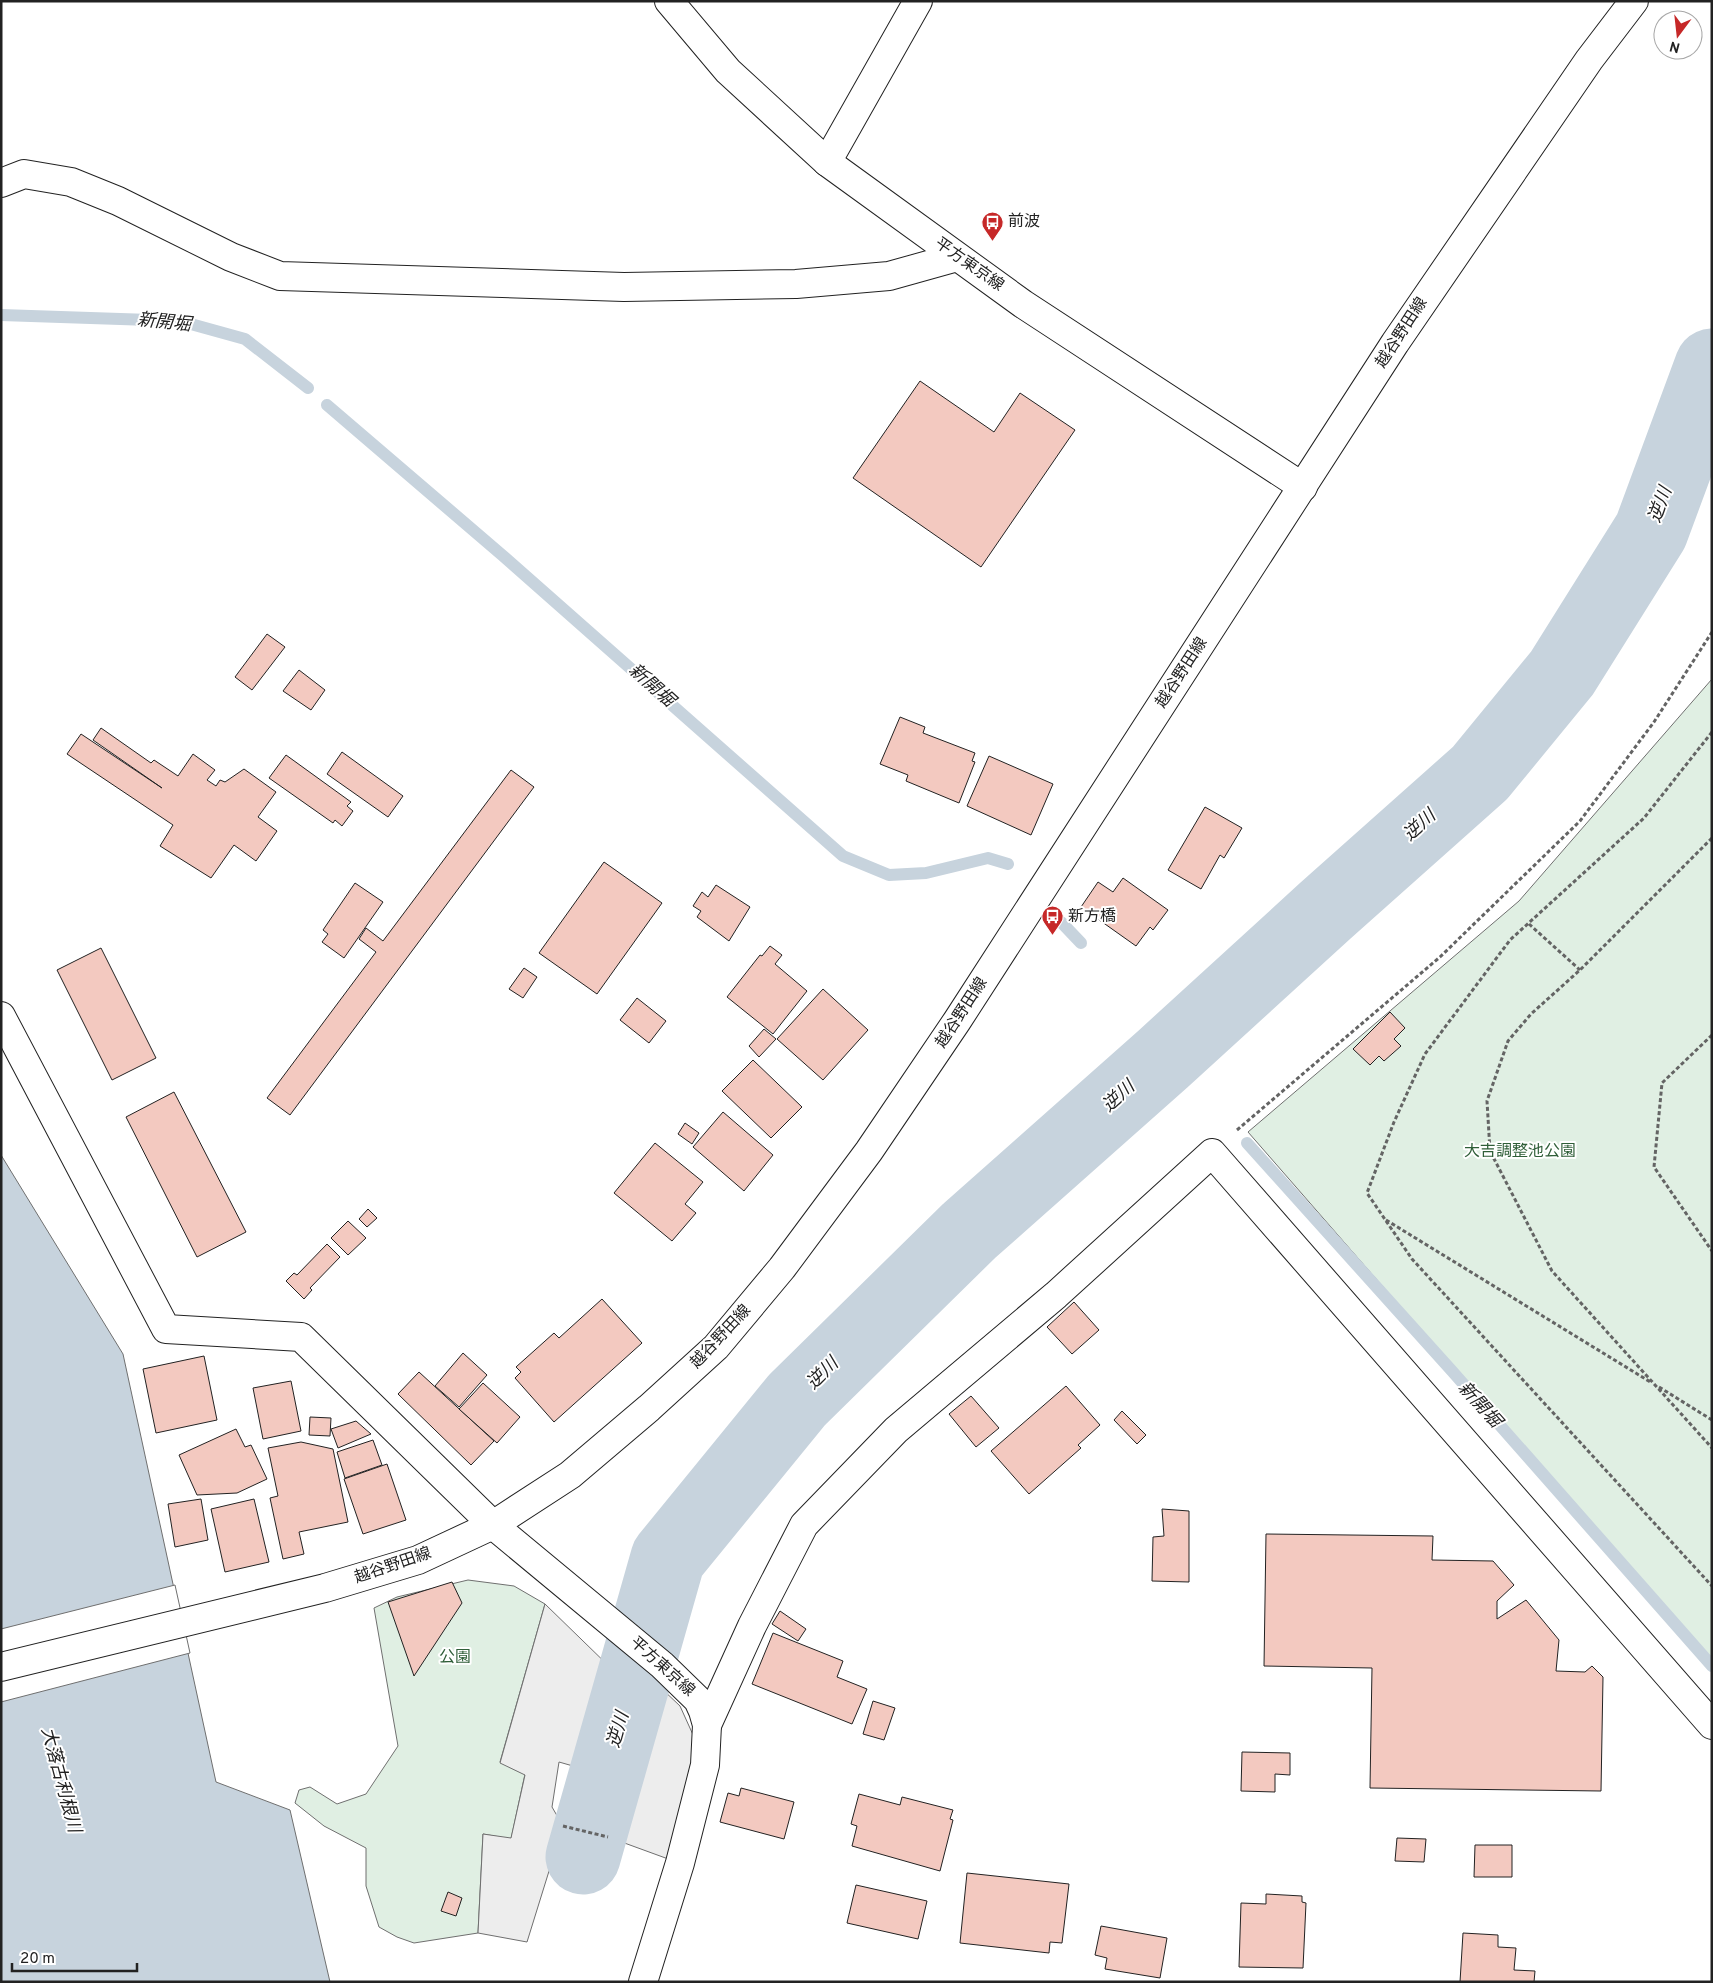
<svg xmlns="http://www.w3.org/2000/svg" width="1713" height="1983" viewBox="0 0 1713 1983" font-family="Overpass,'Noto Sans JP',sans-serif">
	<rect width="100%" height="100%" fill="#fff"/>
	<g fill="#e0efe3" stroke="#6f6f6f">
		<path d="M1712,679v985l-464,-532 271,-231z"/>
		<path d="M468,1580l46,6 31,18 -45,158 25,12 -14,65 -28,-5 -5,99 -64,10 -17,-6 -18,-10 -13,-41v-38l-42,-22 -29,-23 4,-13 11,-3 27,17 29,-10 32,-48 -24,-138 23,-11z"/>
	</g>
	<g fill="#ededed" stroke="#6f6f6f">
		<path d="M545,1604l73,71 -31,95 -28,-8 -7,45 11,19 -36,116 -49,-9 5,-99 28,4 14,-63 -25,-12z"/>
		<path d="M660,1687l20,19 14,31 3,21 -26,102 -63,-23 38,-140z"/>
	</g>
	<path fill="#c7d3dd" stroke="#6f6f6f" d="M1,1155l122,199 93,428 74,28 40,172h-329z"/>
	<path fill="#fff" stroke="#6f6f6f" d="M175,1585l15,68 -189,49v-73z"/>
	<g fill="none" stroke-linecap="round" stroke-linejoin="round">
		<g stroke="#c7d3dd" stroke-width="12">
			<path d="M1,315l179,6 65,18 63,49"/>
			<path d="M327,405l175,150 341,301 46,19 37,-2 62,-15 20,6"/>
			<path d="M1061,922l20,21"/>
			<path d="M1247,1143l205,228 260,295"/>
		</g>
		<path stroke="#c7d3dd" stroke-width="75" d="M583,1857l85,-299 129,-158 172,-169 194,-172 162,-148 155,-138 82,-100 89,-142 61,-165"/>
	</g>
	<g fill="#f3c9c0" stroke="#222">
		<path d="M920,381l74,51 26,-39 55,37 -94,137 -128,-89z"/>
		<path d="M267,634l18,13 -33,43 -17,-13z"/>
		<path d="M299,670l26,20 -14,20 -28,-19z"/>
		<path d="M900,717l25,10 -2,6 52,20 -3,8 3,1 -16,41 -53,-22 2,-6 -28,-11z"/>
		<path d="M101,728l50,35 3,-3 24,16 15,-22 22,16 -8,10 9,6 4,-6 5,2 19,-13 32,23 -18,25 19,14 -21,30 -22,-16 -23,33 -51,-32 13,-21 -106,-71 14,-20 81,54 -69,-48z"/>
		<path d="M342,752l61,44 -15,21 -61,-43z"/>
		<path d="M286,755l65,47 -4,4 6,5 -11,15 -7,-6 -2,3 -64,-45z"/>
		<path d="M989,756l64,28 -22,51 -64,-29z"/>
		<path d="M511,770l23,17 -244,328 -23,-17 109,-146 -17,-13 7,-11 17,13z"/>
		<path d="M1205,807l37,21 -18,30 -4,-3 -19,34 -33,-19z"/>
		<path d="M604,862l58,41 -65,91 -58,-41z"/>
		<path d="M1123,878l45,32 -15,20 -3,-3 -14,19 -55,-39 17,-25 15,10z"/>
		<path d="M355,883l28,19 -39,56 -22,-16 6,-8 -5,-4z"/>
		<path d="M716,885l34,22 -21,34 -32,-24 4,-6 -8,-5 9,-14 6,5z"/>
		<path d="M770,946l12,9 -7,9 32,27 -34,43 -46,-37 33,-42 2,1z"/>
		<path d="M101,948l55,110 -44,22 -55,-110z"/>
		<path d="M524,968l13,9 -14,21 -14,-9z"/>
		<path d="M823,989l45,41 -45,50 -46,-41z"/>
		<path d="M637,998l29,23 -17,22 -29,-23z"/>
		<path d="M1390,1012l15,16 -11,11 7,7 -17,15 -5,-5 -9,9 -17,-16z"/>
		<path d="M764,1029l12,10 -17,18 -10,-11z"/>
		<path d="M753,1060l49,47 -31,31 -49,-47z"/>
		<path d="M174,1092l72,140 -49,25 -71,-140z"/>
		<path d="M723,1112l50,43 -29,36 -51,-44z"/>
		<path d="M685,1123l14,10 -7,11 -14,-10z"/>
		<path d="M655,1143l48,39 -18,22 11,9 -24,28 -58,-48z"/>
		<path d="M368,1209l9,9 -10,9 -8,-8z"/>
		<path d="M348,1221l18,17 -18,17 -17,-17z"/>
		<path d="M327,1244l13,13 -30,31 2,2 -8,9 -18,-18 8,-8 3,2z"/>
		<path d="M602,1299l40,44 -88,79 -39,-44 6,-6 -5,-5 38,-34 5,5z"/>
		<path d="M1074,1302l25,28 -27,24 -25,-27z"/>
		<path d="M463,1353l24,22 -28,32 -24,-21z"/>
		<path d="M204,1356l13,64 -61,13 -13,-64z"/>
		<path d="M419,1372l75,69 -23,24 -73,-71z"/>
		<path d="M291,1381l10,50 -38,8 -10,-51z"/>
		<path d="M483,1383l37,34 -23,26 -38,-34z"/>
		<path d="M1066,1386l34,39 -22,20 3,3 -52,46 -38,-43z"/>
		<path d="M971,1396l28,32 -23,19 -27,-33z"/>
		<path d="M1122,1411l24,24 -9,9 -23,-24z"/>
		<path d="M310,1417l21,1 -1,18 -21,-1z"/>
		<path d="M356,1421l15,13 -33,14 -7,-19z"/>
		<path d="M236,1429l9,18 6,-2 16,34 -30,14 -40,2 -18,-40z"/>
		<path d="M373,1440l9,25 -37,13 -8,-26z"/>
		<path d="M301,1442l32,7 15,73 -49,10 5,22 -21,5 -13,-61 8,-2 -10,-48z"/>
		<path d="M387,1464l19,56 -43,14 -19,-55z"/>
		<path d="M201,1499l7,41 -33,7 -7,-43z"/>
		<path d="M254,1499l15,63 -44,10 -14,-63z"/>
		<path d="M1162,1509l27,2v71l-37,-1 1,-44 11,-1z"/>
		<path d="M1266,1534l167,2 -1,24 61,1 21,24 -17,16v18l29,-19 33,40 -3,31 29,1 7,-6 11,11 -2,114 -231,-3 2,-120 -108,-2z"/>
		<path d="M452,1582l10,21 -48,73 -26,-74z"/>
		<path d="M780,1611l26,18 -8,12 -26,-17z"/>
		<path d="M773,1633l70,28 -6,16 30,12 -15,35 -100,-40z"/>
		<path d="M873,1701l22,7 -11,32 -21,-6z"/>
		<path d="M1242,1752l48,1v22l-15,-1v18l-34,-1z"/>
		<path d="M741,1788l53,14 -10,37 -64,-17 8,-29 11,3z"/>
		<path d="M859,1794l41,11 2,-8 51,13 -3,9 3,1 -13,51 -88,-25 5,-20 -6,-2z"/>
		<path d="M1397,1838l29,1 -2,23 -29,-1z"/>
		<path d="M1475,1845h37v32h-38z"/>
		<path d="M967,1873l102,11 -7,59 -12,-1 -1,11 -89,-10z"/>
		<path d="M856,1885l71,16 -9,38 -71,-16z"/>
		<path d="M448,1892l14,6 -6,18 -15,-5z"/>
		<path d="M1266,1894l36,2v6l4,1 -3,65 -64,-1 2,-64 25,1z"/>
		<path d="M1101,1926l66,12 -7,40 -55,-9 2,-11 -12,-3z"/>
		<path d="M1463,1933l35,2v12l18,1 -2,22 21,1 -1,11h-74z"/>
	</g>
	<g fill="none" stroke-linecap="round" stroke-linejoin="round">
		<defs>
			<g id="street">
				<path d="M827,162l91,-161"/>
				<path d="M1,183l23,-9 47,8 47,19 113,56 49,19 344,11 172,-3 93,-8 68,-19"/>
				<path d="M1,1016l165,313 135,8 192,188"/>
				<path d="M707,1725l45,-99 52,-101 92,-95 160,-135 156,-142 500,572"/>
			</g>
			<g id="secondary">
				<path d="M669,1l59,70 99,91 196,142 280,183"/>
				<path d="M493,1525l169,140 36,35 5,11 4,14 -2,40 -25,98 -37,119"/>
			</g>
			<path id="primary" d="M1,1667l324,-79 93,-28 75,-35 77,-50 79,-67 67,-61 66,-79 87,-117 88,-130 438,-678 194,-283 45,-59"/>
		</defs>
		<use href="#street" stroke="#222" stroke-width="30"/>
		<use href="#secondary" stroke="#222" stroke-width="30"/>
		<use href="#primary" stroke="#222" stroke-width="30"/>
		<g stroke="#646464" stroke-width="3" stroke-dasharray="4 2.5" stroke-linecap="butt">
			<path d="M1712,732l-68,86 -134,122 -85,114 -31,68 -27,71 45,66 300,327"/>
			<path d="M1712,838l-132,132 -49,44 -23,27 -21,60 3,50 62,120 160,177"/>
			<path d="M1529,924l51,46"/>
			<path d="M1712,1035l-50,48 -8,84 58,84"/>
			<path d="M1237,1130l203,-173 140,-136 74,-99 58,-90"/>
			<path d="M1386,1220l266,163"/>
			<path d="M1659,1387l53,33"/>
			<path d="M563,1826l45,11"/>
		</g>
		<use href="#street" stroke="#fff" stroke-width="28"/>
		<use href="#secondary" stroke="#fff" stroke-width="28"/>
		<use href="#primary" stroke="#fff" stroke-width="28"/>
	</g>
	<defs>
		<symbol id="bus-pin" viewBox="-11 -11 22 30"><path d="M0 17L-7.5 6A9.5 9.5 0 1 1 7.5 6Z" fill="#c62828" stroke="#fff"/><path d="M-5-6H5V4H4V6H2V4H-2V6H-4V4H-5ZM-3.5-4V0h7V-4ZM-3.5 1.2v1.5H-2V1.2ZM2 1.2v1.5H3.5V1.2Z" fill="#fff"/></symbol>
	</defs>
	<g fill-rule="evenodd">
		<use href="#bus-pin" x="980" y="210" width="25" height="34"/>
		<use href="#bus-pin" x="1040" y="904" width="25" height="34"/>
	</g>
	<g text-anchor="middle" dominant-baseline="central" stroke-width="4" stroke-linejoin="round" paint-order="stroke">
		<g font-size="16" fill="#222" stroke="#fff" text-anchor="start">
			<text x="1008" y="222">前波</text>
			<text x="1068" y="917">新方橋</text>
		</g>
		<g font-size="16" fill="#222" stroke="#fff">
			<text transform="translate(969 265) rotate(35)">平方東京線</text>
			<text transform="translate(1402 333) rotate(-57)">越谷野田線</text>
			<text transform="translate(1182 673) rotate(-57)">越谷野田線</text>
			<text transform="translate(962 1013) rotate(-57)">越谷野田線</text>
			<text transform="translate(721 1337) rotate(-47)">越谷野田線</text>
			<text transform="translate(393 1566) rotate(-19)">越谷野田線</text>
			<text transform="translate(662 1667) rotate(42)">平方東京線</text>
		</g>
		<g font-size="16" fill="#2f5e38" stroke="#fff">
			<text x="1520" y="1152">大吉調整池公園</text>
			<text x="455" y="1658">公園</text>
		</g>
		<g font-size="18" font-style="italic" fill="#222" stroke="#fff">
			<text transform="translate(164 323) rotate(6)">新開堀</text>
			<text transform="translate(1661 505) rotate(-70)">逆川</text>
			<text transform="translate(651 686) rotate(42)">新開堀</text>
			<text transform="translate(1420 826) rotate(-42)">逆川</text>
			<text transform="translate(1119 1097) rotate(-42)">逆川</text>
			<text transform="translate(823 1374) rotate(-45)">逆川</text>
			<text transform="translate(1479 1405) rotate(48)">新開堀</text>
			<text transform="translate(619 1730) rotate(-74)">逆川</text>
			<text transform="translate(60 1780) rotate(75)">大落古利根川</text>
		</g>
	</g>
	<rect width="1713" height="1983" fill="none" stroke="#222222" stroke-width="5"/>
	<g transform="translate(1678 35) rotate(195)"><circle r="24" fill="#ffffff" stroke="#a7a7a7"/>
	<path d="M0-4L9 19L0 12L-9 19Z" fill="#c62828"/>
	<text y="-8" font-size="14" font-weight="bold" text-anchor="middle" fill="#222222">N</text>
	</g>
	<path d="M12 1963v8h125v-8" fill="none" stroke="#222222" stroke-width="2.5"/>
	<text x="20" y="1963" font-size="15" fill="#222222" stroke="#ffffff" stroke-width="4" paint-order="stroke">20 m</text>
</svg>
